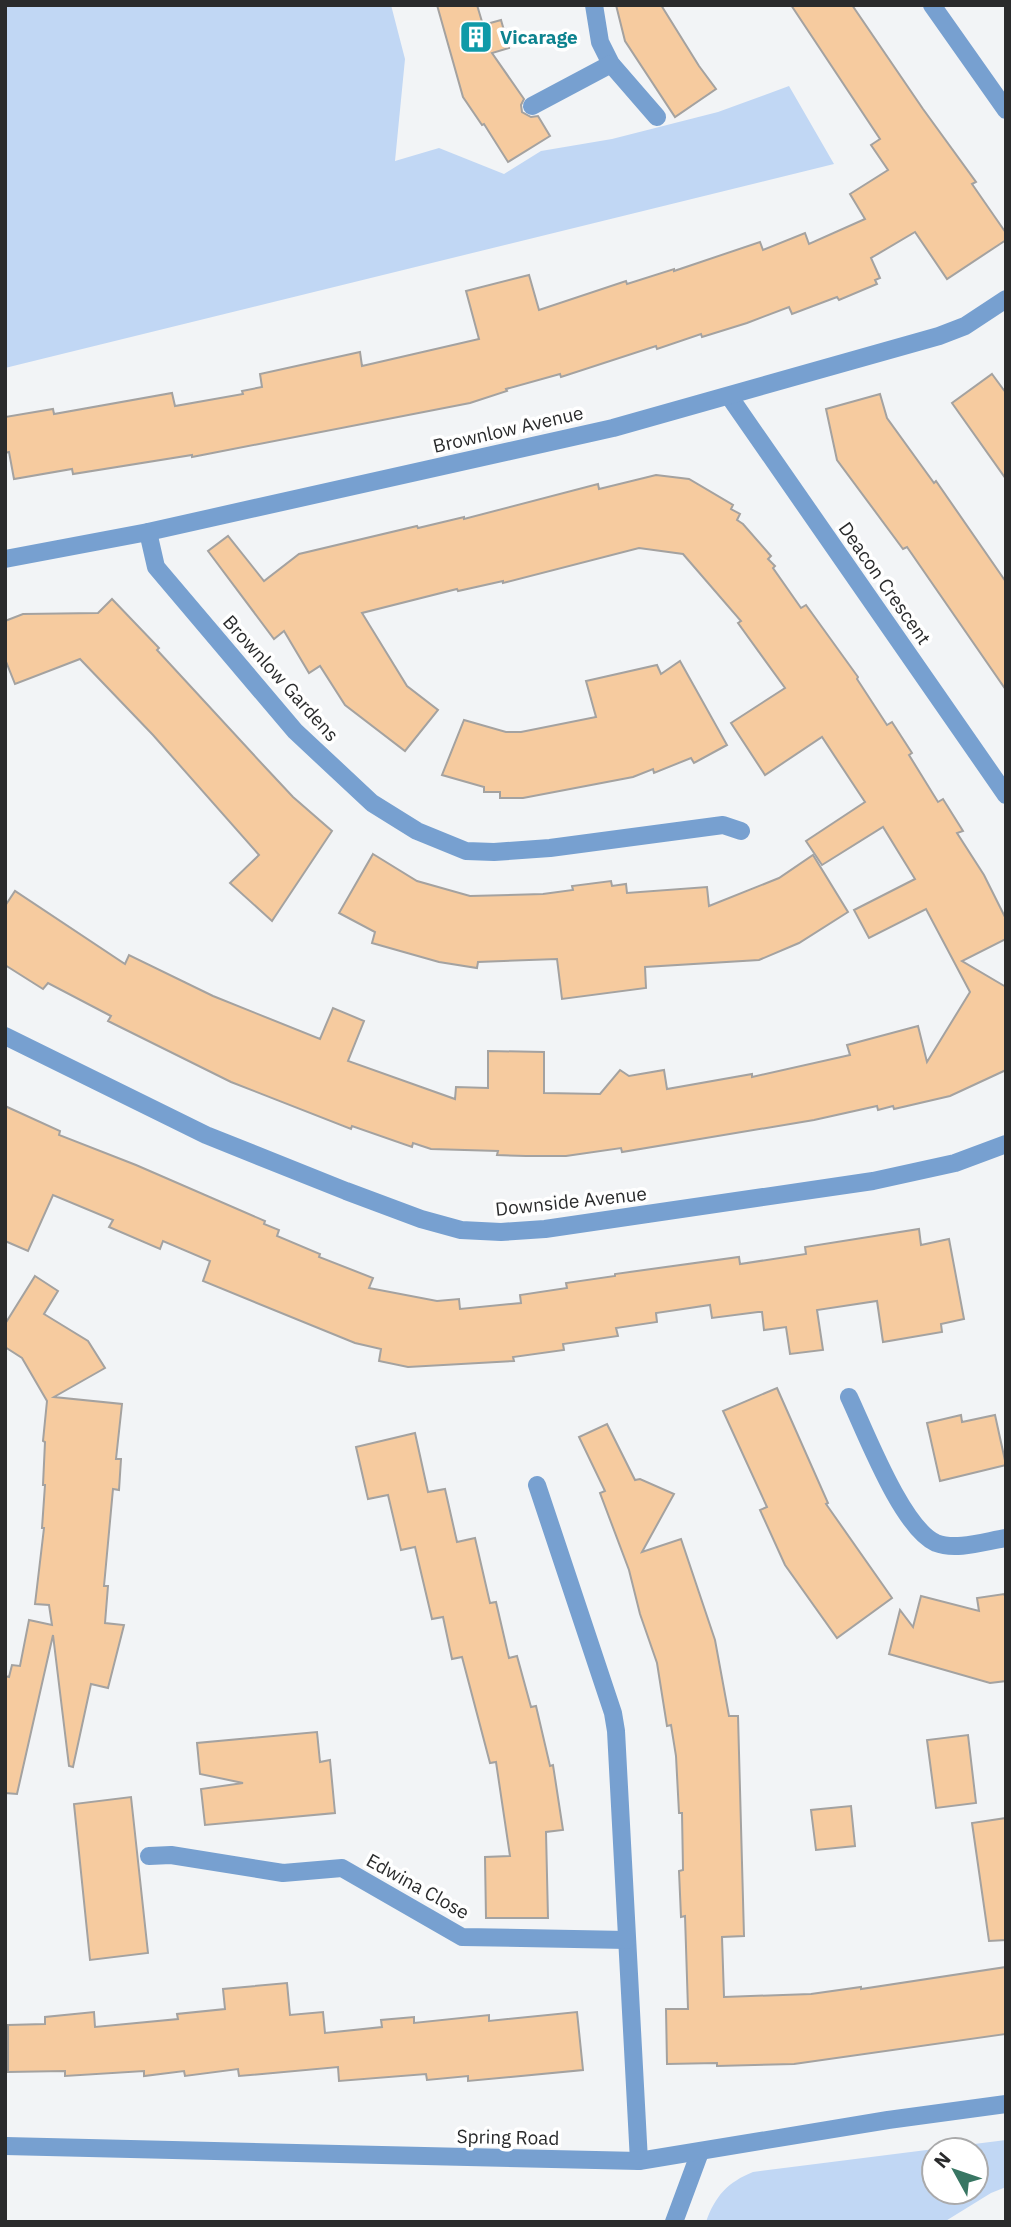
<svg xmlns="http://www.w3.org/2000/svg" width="1011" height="2227" viewBox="0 0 1011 2227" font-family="'IBM Plex Sans',sans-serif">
	<rect width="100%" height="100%" fill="#f2f4f6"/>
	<g fill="#c1d7f4" fill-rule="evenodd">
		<path d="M5,5h386l14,54 -10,102 44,-13 65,26 37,-23 71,-12 106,-27 71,-26 45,78 -829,204z"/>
		<path d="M1006,2140v47l-15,6 -47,29h-238c9,-26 22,-40 47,-50zM934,2150h42v42h-42z"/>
	</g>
	<g fill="#f6cb9f" stroke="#a4a2a0" stroke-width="2">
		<path d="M437,5h40l6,20 18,-5 8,28 -17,5 32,46 -3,6 1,7 9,5 7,-1 12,20 -42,26 -24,-38 -2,1 -19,-28z"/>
		<path d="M616,5h45l38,61 17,23 -41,28 -50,-76z"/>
		<path d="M791,5h61l71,104 53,73 -4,2 34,49v7l-59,39 -32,-47 -44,26 9,20 -5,2 2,4 -38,16 -2,-3 -45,17 -3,-7 -42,16 -45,14 -1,-3 -44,15 -1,-3 -95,31 -1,-3 -54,15 1,2 -37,12 -278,54v-2l-119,19 -1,-5 -58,10 -5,-27 -4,1v-36l48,-8 1,5 118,-21 3,13 68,-12 -1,-3 20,-4 -2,-13 100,-22 2,14 117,-27 -13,-48 63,-16 10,35 87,-29 1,3 47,-15v2l86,-29 3,8 42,-17 4,11 56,-25 -15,-25 38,-24 -17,-25 9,-6z"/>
		<path d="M992,374l14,19v86l-54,-76z"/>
		<path d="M880,394l7,24 47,65 2,-2 70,101v108l-99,-143 -4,2 -66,-89 -11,-51z"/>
		<path d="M656,475l33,4 44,26 -2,4 9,5 -3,6 6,4 28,32 -3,3 7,7 -2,2 28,40 5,-3 52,72 -1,2 30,46 5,-3 20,31 -3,2 29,47 5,-3 20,32 -6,2 27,42 22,44v20l-44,22 44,26v83l-56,26 -56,13 -1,-3 -15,4 -1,-4 -63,14 -192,32 -1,-4 -55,8h-40l-29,-1 1,-4 -67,-2 -18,-6 -1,4 -60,-21 -1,3 -120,-47 -123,-61 3,-5 -63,-33 -5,6 -38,-24v-59l10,-15 110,73 4,-9 84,41 107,43 13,-31 31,13 -16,40 107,38 1,-12 32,1v-37l56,1v41l56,1 20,-24 9,6 35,-6 3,19 85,-15v3l98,-22 -3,-10 71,-19 9,36 43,-70 -44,-83 -57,29 -15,-28 61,-31 -32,-52 -61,38 -16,-24 59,-39 -43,-65 -57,38 -34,-52 54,-35 -47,-65 3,-2 -58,-67 -44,-6 -136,35v-2l-45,10 -1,-2 -95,24 45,73 31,24 -33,41 -60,-46 -25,-39 -11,7 -25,-42 -10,8 -66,-88 20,-15 36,45 35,-27 118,-28 1,2 46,-11v2l134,-35 1,5z"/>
		<path d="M112,599l47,49 -2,2 107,116 29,31 39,34 -60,90 -42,-38 29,-28 -106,-120 -73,-76 -65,25 -10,-25v-38l18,-7 75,-1z"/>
		<path d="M680,661l47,84 -33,18 -3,-5 -37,15 -1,-4 -20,8 -110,21h-23v-6h-16v-5l-42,-12 22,-55 42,12h15l75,-15 -10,-36 71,-16 4,9z"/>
		<path d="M373,854l44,27 53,15 73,-2 30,-4 -1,-4 39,-5 1,5 14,-2 1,9 80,-6 2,19 70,-28 34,-23 35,57 -49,31 -40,17 -114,7 1,21 -84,11 -5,-40 -79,3 -1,6 -38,-6 -67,-19 3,-11 -36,-19z"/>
		<path d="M5,1106l55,25 -1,4 77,30 129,56 -1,3 15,6 -2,6 43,18 -1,3 54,21 -4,10 68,13 22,-2 1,10 61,-6 -1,-8 47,-7 -1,-5 49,-7v-2l124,-17 1,7 66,-10 -1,-7 114,-18 2,16 28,-6 15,80 -23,5 1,8 -59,10 -6,-41 -60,9 6,40 -33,4 -4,-27 -22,3 -2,-18h-4l-46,6 -2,-13 -54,8 1,9 -41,6 2,8 -55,8 1,6 -51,7 1,4 -106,6 -29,-6 2,-12 -26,-6 -152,-62 7,-20 -47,-20 -3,8 -51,-22 4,-7 -60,-25 -25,56 -23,-10z"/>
		<path d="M35,1276l23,15 -14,23 44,27 17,27 -51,29 68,7 -6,55h5l-2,31 -6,-1 -9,97h4l-3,37 19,2 -16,63 -17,-4 -18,83 -4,-1 -16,-131 -36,159 -12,-1v-117l4,1 3,-12 8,1 9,-46 23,5 -3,-20 -14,-1 9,-76h-2l3,-43h-2l2,-43 -2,-1 4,-40 -25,-43 -17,-11v-23z"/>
		<path d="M777,1388l51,115 -2,1 66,94 -55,40 -52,-73 -25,-55 7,-3 -44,-96z"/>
		<path d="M961,1415l1,7 33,-7 11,50 -66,16 -13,-58z"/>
		<path d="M607,1424l28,56 5,-1 34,15 -32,58 39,-13 34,101 14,76h9l6,220 -22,1 2,60 87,-3 50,-7v2l145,-22v67l-212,30 -77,2v-3l-50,1 -1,-55h22l-3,-93 -4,1 -2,-46 4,-1 -1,-57h-3l-3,-57 -5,-31 -4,1 -10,-63 -17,-49 -11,-44 -29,-77 5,-2 -26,-54z"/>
		<path d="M415,1433l13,59 17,-3 12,53 18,-4 15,65 6,-1 13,56 8,-2 14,51 5,-1 14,60 3,-1 10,65 -17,2 2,86h-62l-1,-61 25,-1 -14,-94 -6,1 -28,-106 -10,2 -9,-42 -11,2 -17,-72 -14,3 -13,-55 -20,4 -12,-52z"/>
		<path d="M1004,1594l2,4v83l-16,2 -101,-29 11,-44 13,17 8,-31 58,15 -2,-13z"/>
		<path d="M317,1732l3,30 10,-2 5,53 -130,12 -4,-36 42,-6 -43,-9 -3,-31z"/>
		<path d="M968,1735l8,68 -40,5 -9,-68z"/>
		<path d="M131,1797l17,156 -58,7 -16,-156z"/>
		<path d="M851,1806l4,40 -39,4 -5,-40z"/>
		<path d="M1006,1818v122l-17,1 -17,-118z"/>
		<path d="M287,1983l3,32 33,-3 2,21 57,-6 -1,-7 33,-3v6l75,-8v6l88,-9 6,58 -115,11v-5l-41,4 -1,-6 -87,7 -1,-14 -99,9 -1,-7 -53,7 -1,-5 -40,5v-5l-79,5v-5l-57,1v-47l37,-1v-7l49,-5 1,15 83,-8 -1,-5 48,-5 -2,-20z"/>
	</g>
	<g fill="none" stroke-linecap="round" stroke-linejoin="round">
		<g stroke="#77a0d0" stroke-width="18">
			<path d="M594,5l6,37 11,22 46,53"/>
			<path d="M932,5l74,105"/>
			<path d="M532,106l79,-42"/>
			<path d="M729,396l277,399"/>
			<path d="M148,532l8,35 139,164 77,72 45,28 49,20 28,1 56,-4 173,-23 18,6"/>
			<path d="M5,559l143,-27 465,-104 326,-92 26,-10 41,-27"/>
			<path d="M5,1036l201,99 140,56 75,28 40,11 40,2 44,-3 328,-48 82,-18 51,-19"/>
			<path d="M849,1397c17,36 53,131 87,146 20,8 50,-2 70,-5"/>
			<path d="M537,1485l76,228 3,18 23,430"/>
			<path d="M149,1856l22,-1 112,18 59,-5 120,69 165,3"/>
			<path d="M674,2222l26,-70"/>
		</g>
		<path stroke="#77a0d0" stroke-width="18" d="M5,2146l634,15 249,-41 118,-16"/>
	</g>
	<defs>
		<symbol id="building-square" viewBox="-11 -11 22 22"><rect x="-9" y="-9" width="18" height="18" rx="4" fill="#0f9aa8" stroke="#fff"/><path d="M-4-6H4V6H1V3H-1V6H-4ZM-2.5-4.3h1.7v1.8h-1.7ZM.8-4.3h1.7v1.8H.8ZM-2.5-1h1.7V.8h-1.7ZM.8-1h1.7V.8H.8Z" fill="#fff"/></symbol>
	</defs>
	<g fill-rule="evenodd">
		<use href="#building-square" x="457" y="18" width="38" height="38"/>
	</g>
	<g text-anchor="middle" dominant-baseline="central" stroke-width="7" stroke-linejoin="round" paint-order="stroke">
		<g font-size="19" font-weight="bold" fill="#0d838f" stroke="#fff" text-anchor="start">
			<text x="500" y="37">Vicarage</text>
		</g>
		<g font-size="19" fill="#2a2b2c" stroke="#fff">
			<text transform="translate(508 429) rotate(-13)">Brownlow Avenue</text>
			<text transform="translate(885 583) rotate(55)">Deacon Crescent</text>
			<text transform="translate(281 678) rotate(48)">Brownlow Gardens</text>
			<text transform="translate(571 1201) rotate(-6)">Downside Avenue</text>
			<text transform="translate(418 1886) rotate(29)">Edwina Close</text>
			<text transform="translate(508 2137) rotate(1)">Spring Road</text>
		</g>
	</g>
	<rect width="1011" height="2227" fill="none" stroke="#2a2b2c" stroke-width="14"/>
	<g transform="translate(955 2171) rotate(310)"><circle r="33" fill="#ffffff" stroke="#aaaaab" stroke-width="2"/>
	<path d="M0-5L12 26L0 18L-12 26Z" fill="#387663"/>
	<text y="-10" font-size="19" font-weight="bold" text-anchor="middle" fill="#2a2b2c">N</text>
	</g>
</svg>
